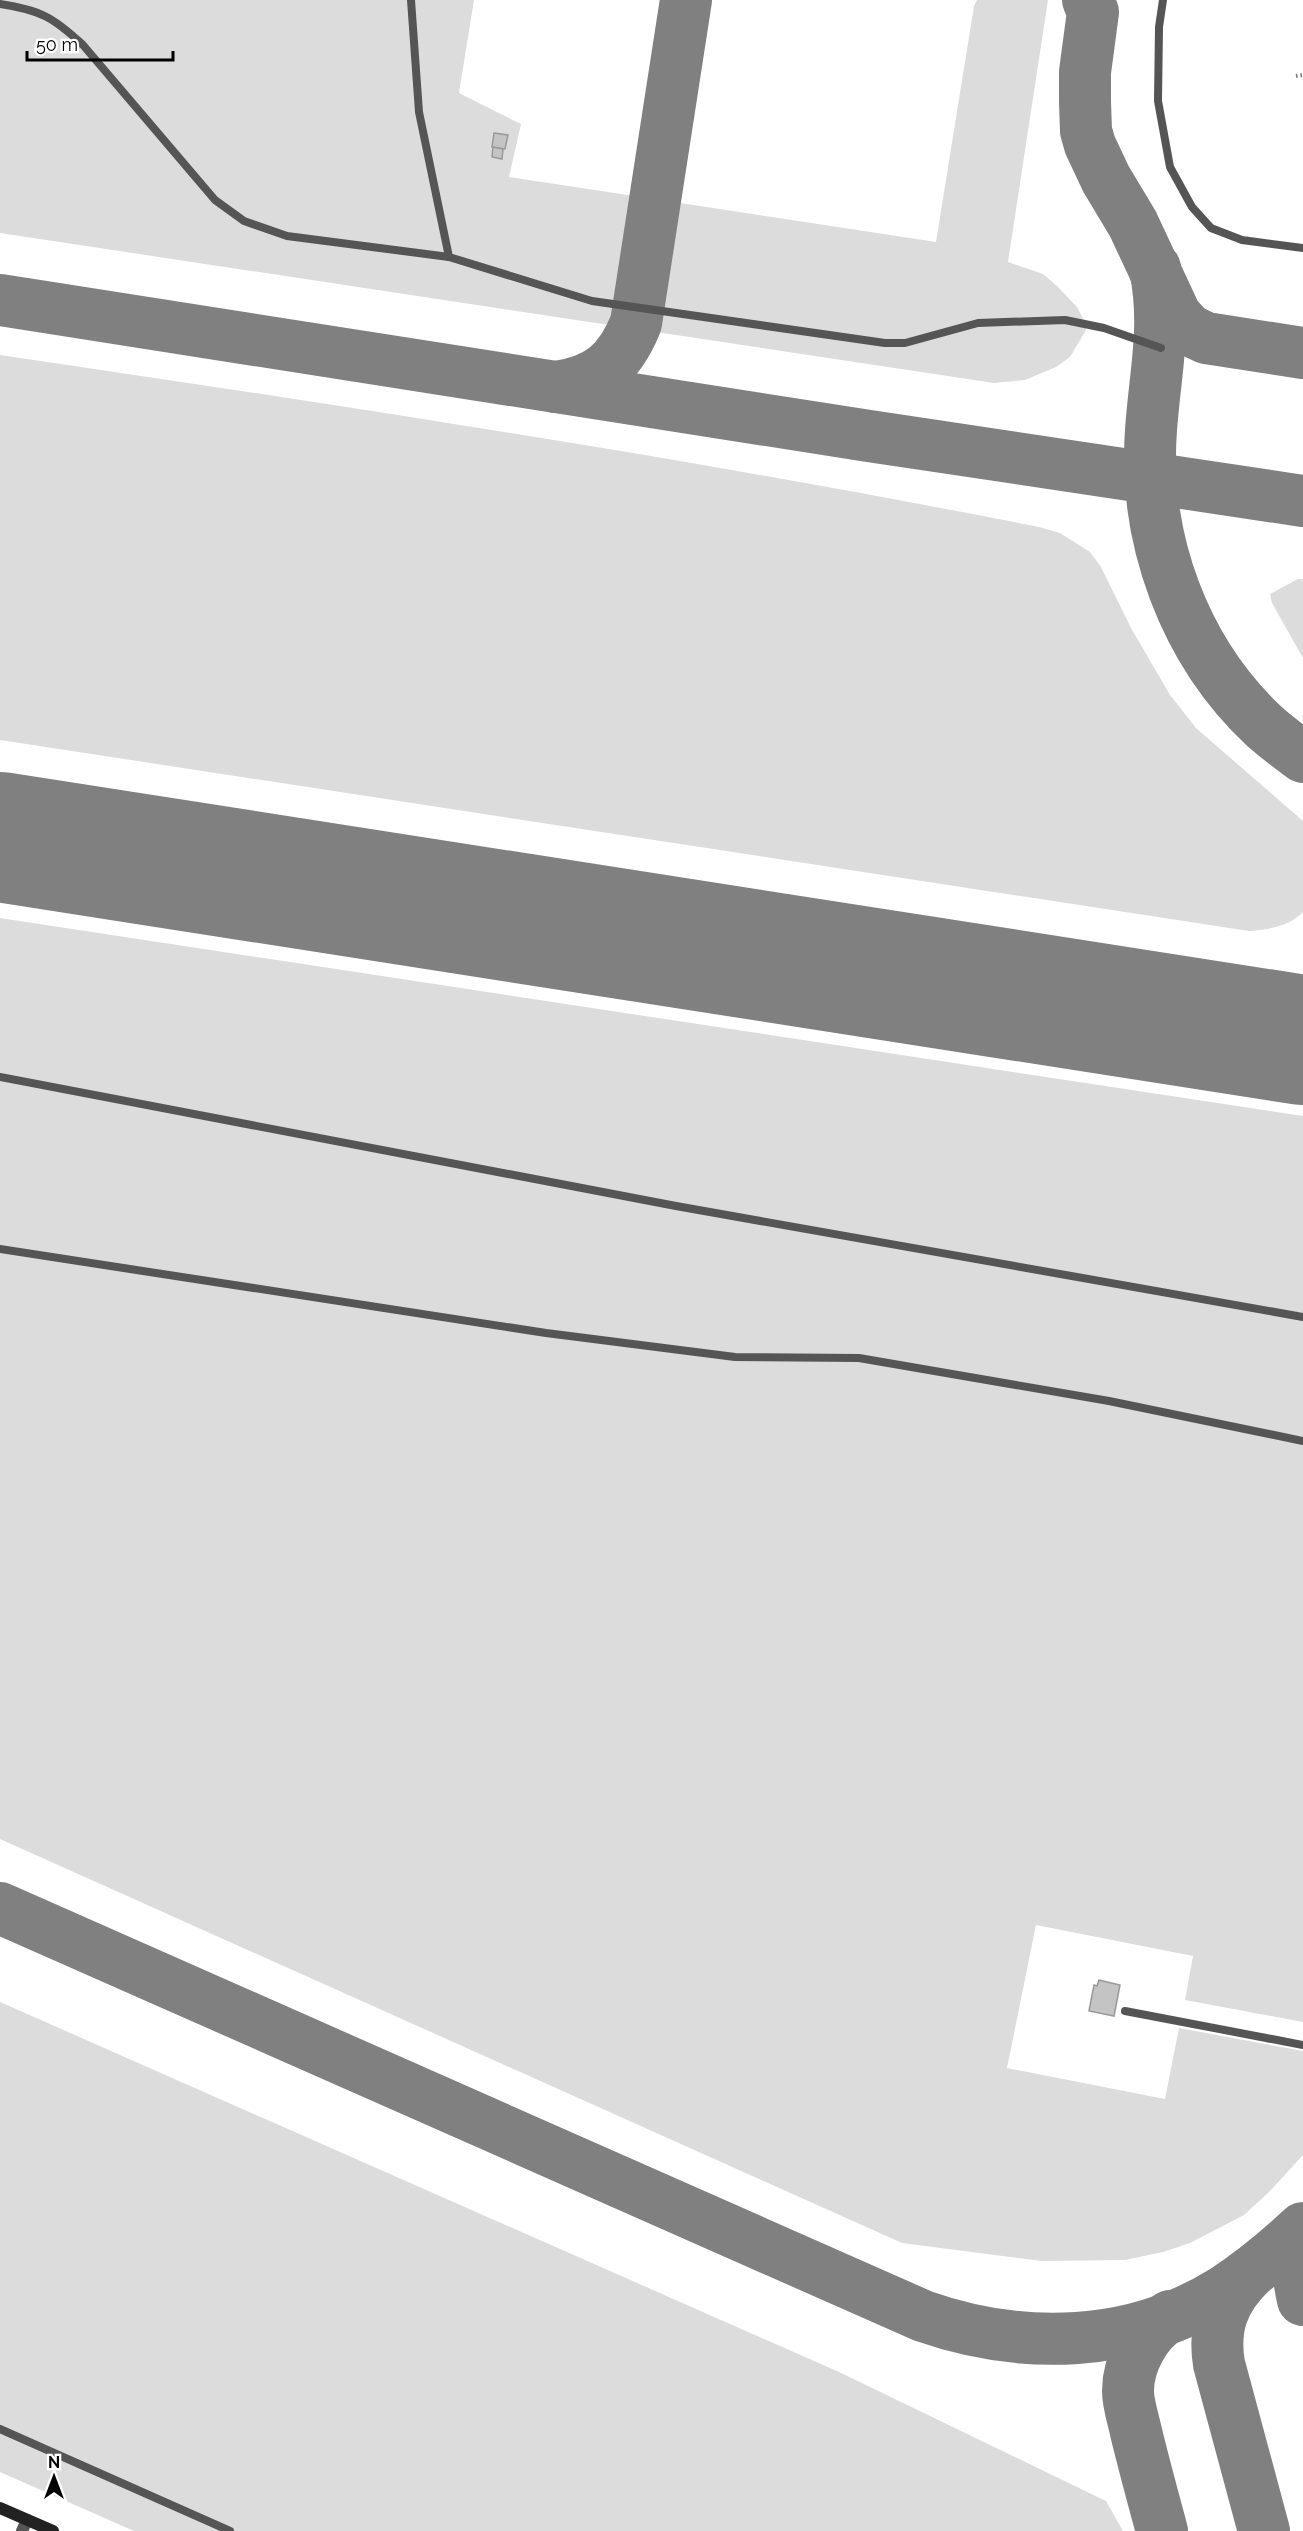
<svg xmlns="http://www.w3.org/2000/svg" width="1303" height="2531" viewBox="0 0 1303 2531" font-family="Raleway,sans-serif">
	<rect width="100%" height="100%" fill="#fff"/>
	<g fill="#dcdcdc">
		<path d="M0,0h474l-15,93 62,31 -12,53 427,65 38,-236 3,-6h71l-40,262 35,12 14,12 20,21 8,16 1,7 -16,27 -14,10 -31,13 -31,3 -994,-150z"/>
		<path d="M0,355c347,51 695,104 1039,172l21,6 30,19 11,15 30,61 39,67 26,33 107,93v91c-13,14 -36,18 -54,19l-1249,-191z"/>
		<path d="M1298,579h5v79l-31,-55 -2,-9z"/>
		<path d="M0,918l1303,198v906l-118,-22 8,-44 -157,-31 -29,143 158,31 14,-71 124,23v104l-34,37 -25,23 -54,28 -27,9 -38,8 -83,1 -140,-18 -902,-404z"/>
		<path d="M0,2002l839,370 267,129 17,30h-989l-134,-59z"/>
	</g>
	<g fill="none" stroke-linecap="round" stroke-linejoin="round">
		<g stroke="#808080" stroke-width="52">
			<path d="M1088,0l5,12 -8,60v30l1,29 4,14 16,34 27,45 43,92 13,14 17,8 97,15"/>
			<path d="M1155,268c12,59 0,104 -4,162 -8,109 33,221 113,296 12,11 26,21 39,31"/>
			<path d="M0,300l869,136 434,65"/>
			<path d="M556,387c43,-6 64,-24 80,-64l50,-323"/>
			<path d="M1092,1007l113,7 98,2"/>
			<path d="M0,1908l923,408c100,35 210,32 301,-25 29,-19 54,-40 79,-63"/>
			<path d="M1303,2237c-7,22 -5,41 0,63"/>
			<path d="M1250,2273c-27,26 -37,54 -31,91l45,167"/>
			<path d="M1162,2531c-9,-33 -18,-66 -26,-99 -3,-14 -8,-28 -8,-41 0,-28 17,-60 42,-75"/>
		</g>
		<path stroke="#808080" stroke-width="130" d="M0,837l1303,203"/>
	</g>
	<g fill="#c4c4c4" stroke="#999" stroke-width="1.5">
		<path d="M494,133l14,2 -3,14 -13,-2z"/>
		<path d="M493,147l10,2 -1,10 -10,-2z"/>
		<path d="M1099,1980l21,5 -6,31 -25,-5 5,-26 3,1z"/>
	</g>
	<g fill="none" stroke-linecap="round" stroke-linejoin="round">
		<path stroke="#777" stroke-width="4" stroke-dasharray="1.5 3" stroke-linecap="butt" d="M1296,76l7,-1"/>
		<g stroke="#555" stroke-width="8">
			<path d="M411,0l8,112 30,145"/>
			<path d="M1163,0l-4,27 -1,74 12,66 22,40 19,21 31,12 61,8"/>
			<path d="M0,4c40,6 53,13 83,41l132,155 29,21 43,15 162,21 143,44 293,42h20l73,-20 87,-3 39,8 57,20"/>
			<path d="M0,1077l676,129 627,111"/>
			<path d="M0,1249l546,84 189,24 124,1 250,43 194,40"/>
			<path d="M1125,2011l178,34"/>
			<path d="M0,2429l230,102"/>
		</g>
		<path stroke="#555" stroke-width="12" d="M22,2531l5,-11"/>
		<path stroke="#222" stroke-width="12" d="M0,2508l53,23"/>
	</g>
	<g transform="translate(54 2477)" stroke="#ffffff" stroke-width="4.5" paint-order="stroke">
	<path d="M0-4.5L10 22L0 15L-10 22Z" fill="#000000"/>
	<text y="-9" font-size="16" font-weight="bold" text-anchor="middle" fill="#000000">N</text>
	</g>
	<path d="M27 51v9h146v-9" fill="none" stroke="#000000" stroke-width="3"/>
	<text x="36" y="51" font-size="18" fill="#000000" stroke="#ffffff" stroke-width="4.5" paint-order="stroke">50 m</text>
</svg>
